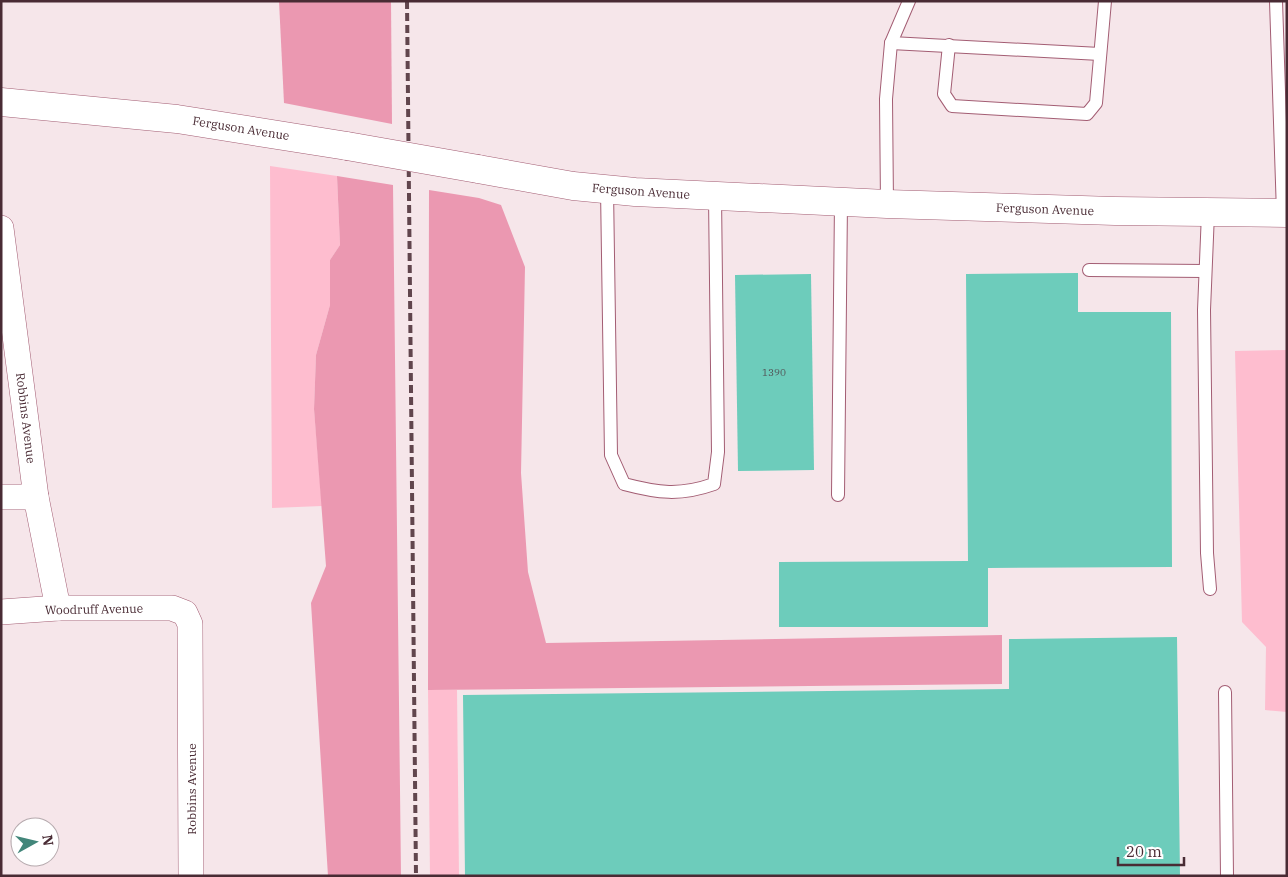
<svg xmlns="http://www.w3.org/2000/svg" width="1288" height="877" viewBox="0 0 1288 877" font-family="'IBM Plex Serif',serif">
	<rect width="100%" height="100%" fill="#f6e6ea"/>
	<g fill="#febdcf">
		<path d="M270,166l67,10 3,69 -10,15v45l-14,50 -2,54 8,97 -50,2z"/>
		<path d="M1287,350v362l-22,-2 1,-63 -24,-25 -7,-271z"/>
		<path d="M428,690h29l2,186h-29z"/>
	</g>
	<g fill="#eb98b1">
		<path d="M279,1h112l1,123 -108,-21z"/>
		<path d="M337,176l56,9 8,691h-73l-17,-273 15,-37 -12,-157 2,-54 14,-50v-45l10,-15z"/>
		<path d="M429,190l50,8 22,7 24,62 -4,206 7,99 18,71 456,-8v49l-574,6z"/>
	</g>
	<g fill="#6dccbb">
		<path d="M1078,273v39h93l1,255 -184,1v59h-209v-65l189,-1 -2,-287z"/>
		<path d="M811,274l3,196 -76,1 -3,-196z"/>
		<path d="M1177,637l3,239h-715l-2,-181 546,-6v-50z"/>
	</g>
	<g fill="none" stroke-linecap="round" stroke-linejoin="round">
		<defs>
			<g id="service">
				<path d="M1276,1l7,212"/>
				<path d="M891,43l209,11"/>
				<path d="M949,45l-5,49 8,12 135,8 9,-11 9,-102"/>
				<path d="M607,189l4,266 13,29c34,9 56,12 90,0l4,-32 -3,-256"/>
				<path d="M887,204l-1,-105 5,-56 18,-42"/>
				<path d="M1208,213l-4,97 3,243 3,36"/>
				<path d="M1089,270l116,1"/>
				<path d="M838,495l3,-293"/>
				<path d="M1225,692l2,184"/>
			</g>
			<g id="minor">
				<path d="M1,228l35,269 22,111"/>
				<path d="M1,497h35"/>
				<path d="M1,612l57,-4h114l13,5 5,11 1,252"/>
			</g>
			<g id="tertiary">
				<path d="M1,102l176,17 170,27"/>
				<path d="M478,169l95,17 62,6 252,12 228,7 172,2"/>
			</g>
		</defs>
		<use href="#service" stroke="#a35d73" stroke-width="14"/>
		<use href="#minor" stroke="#a35d73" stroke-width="26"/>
		<use href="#tertiary" stroke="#a35d73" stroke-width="29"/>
		<use href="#service" stroke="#fff" stroke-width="12"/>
		<use href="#minor" stroke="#fff" stroke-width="25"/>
		<use href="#tertiary" stroke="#fff" stroke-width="28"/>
		<path stroke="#61454d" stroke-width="4" stroke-dasharray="8 4" stroke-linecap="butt" d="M407,1l9,875"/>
		<defs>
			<path id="tertiary-bridge" d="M347,146l131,23"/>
		</defs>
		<use href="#tertiary-bridge" stroke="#a35d73" stroke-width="29" stroke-linecap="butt"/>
		<use href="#tertiary-bridge" stroke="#fff" stroke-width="28"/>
	</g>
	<g text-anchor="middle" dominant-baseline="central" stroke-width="4.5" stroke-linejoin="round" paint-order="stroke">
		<g font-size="10" fill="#525356">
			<text x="774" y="372">1390</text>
		</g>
		<g font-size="12" fill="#492b34" stroke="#fff">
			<text transform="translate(241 128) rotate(9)">Ferguson Avenue</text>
			<text transform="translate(641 191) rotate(4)">Ferguson Avenue</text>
			<text transform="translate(1045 209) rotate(2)">Ferguson Avenue</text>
			<text transform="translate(26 418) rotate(83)">Robbins Avenue</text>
			<text transform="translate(94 609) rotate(-1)">Woodruff Avenue</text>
			<text transform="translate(191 789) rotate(-90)">Robbins Avenue</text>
		</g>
	</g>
	<rect width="1288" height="877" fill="none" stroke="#492b34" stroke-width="5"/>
	<g transform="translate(35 842) rotate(82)"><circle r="24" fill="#ffffff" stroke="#b6aaae"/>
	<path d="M0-4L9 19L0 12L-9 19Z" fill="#42867a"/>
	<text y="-8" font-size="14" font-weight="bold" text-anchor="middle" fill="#492b34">N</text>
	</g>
	<path d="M1118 857v8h66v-8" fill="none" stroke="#492b34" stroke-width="2.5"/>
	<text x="1126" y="857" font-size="15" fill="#492b34" stroke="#ffffff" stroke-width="4" paint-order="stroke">20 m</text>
</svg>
